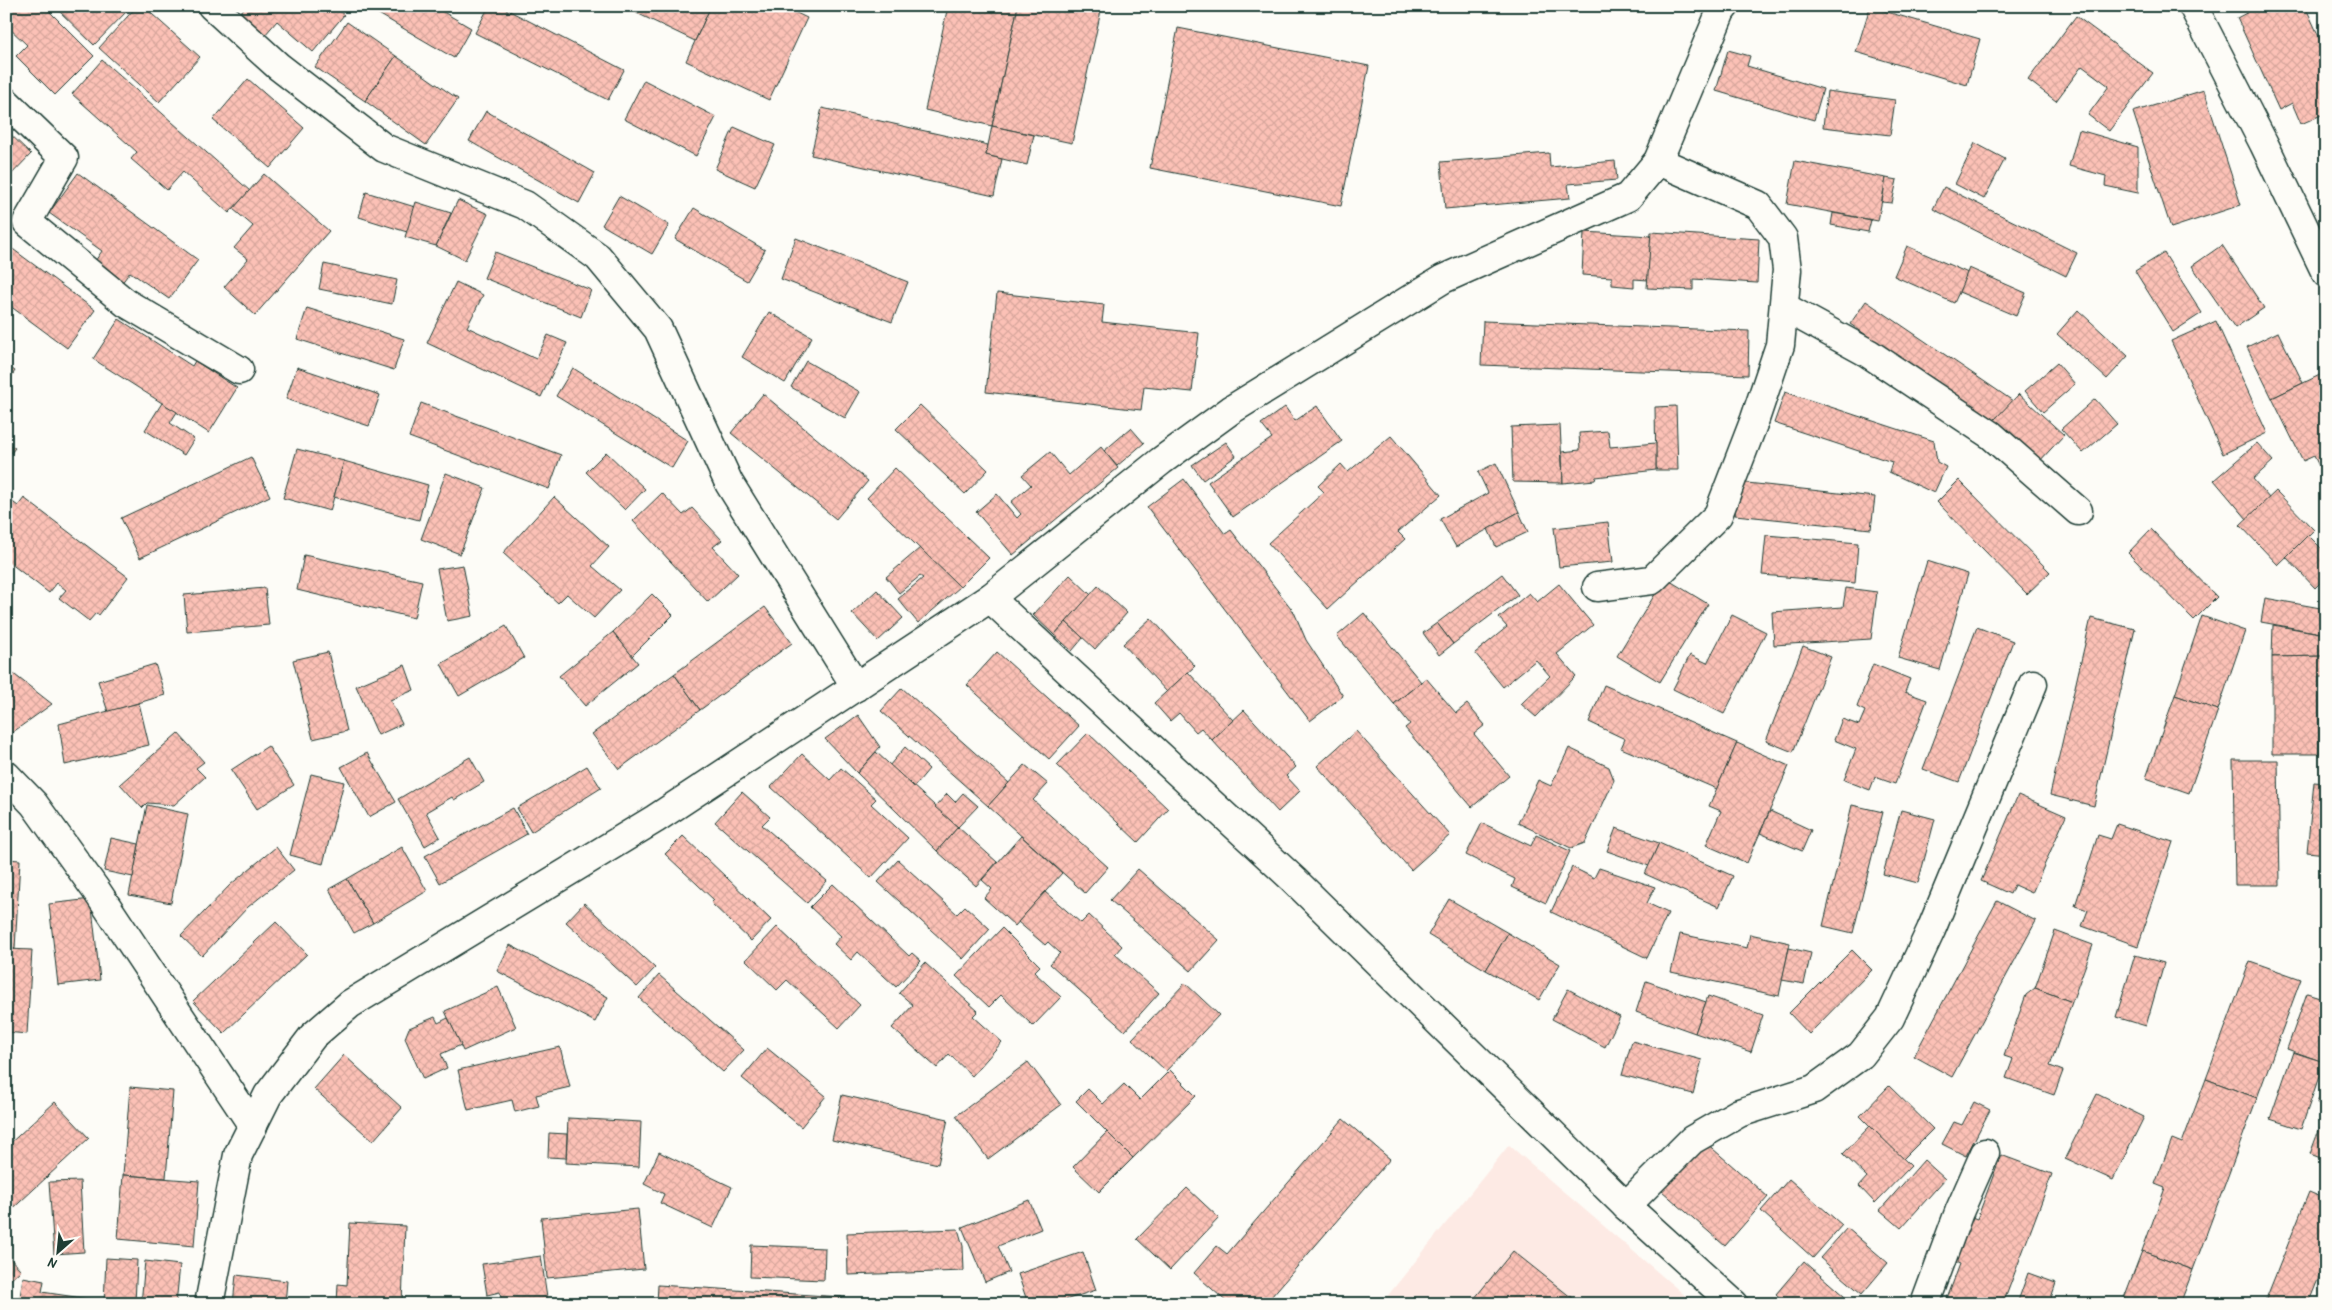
<svg xmlns="http://www.w3.org/2000/svg" width="2332" height="1310" viewBox="0 0 2332 1310" font-family="'Patrick Hand',sans-serif">
	<defs>
		<pattern id="building-cross-hatch" width="8" height="8" patternUnits="userSpaceOnUse" patternTransform="scale(1.25)"><rect width="8" height="8" fill="#fcc1b6"/><path d="M0 0l8 8M0 8l8-8" fill="none" stroke="#d8a79d"/></pattern>
	</defs>
	<rect width="100%" height="100%" fill="#fdfcf7"/>
	<filter id="ink" filterUnits="userSpaceOnUse"><feTurbulence type="fractalNoise" baseFrequency=".02" numOctaves="2"/><feDisplacementMap in="SourceGraphic" scale="10" xChannelSelector="R" yChannelSelector="G"/><feConvolveMatrix kernelMatrix="1 2 1 2 8 2 1 2 1" color-interpolation-filters="sRGB"/></filter>
	<g filter="url(#ink)">
		<path fill="#fdeae4" d="M1509,1145l186,159h-314z"/>
		<g fill="url(#building-cross-hatch)" stroke="#1f3d34">
			<path d="M6,6h38l50,50 -39,39 -39,-39 11,-11 -21,-20z"/>
			<path d="M54,6h68l5,5 -33,34z"/>
			<path d="M137,6h6l57,51 -41,45 -60,-54z"/>
			<path d="M246,6h87l11,9 -31,37 -36,-31 -12,14 -25,-22z"/>
			<path d="M365,6h68l38,22 -17,30z"/>
			<path d="M489,6h11l124,64 -16,30 -133,-67z"/>
			<path d="M622,6h89l-16,35z"/>
			<path d="M711,6h71l25,12 -38,82 -83,-39z"/>
			<path d="M948,6h70l-26,120 -67,-16z"/>
			<path d="M1018,6h84l-30,137 -80,-17z"/>
			<path d="M2248,6h57l21,46v61l-25,11 -9,-21 -13,7 -42,-92 13,-7z"/>
			<path d="M1870,7l110,32 -13,46 -111,-33z"/>
			<path d="M2076,16l77,57 -44,58 -21,-16 21,-29 -27,-20 -26,35 -28,-21z"/>
			<path d="M347,22l49,34 -31,45 -50,-34z"/>
			<path d="M1178,28l191,38 -28,140 -191,-38z"/>
			<path d="M1728,50l22,6 -3,10 76,23 -9,31 -98,-29z"/>
			<path d="M396,56l62,43 -32,46 -61,-44z"/>
			<path d="M102,60l148,131 -21,22 -46,-41 -16,18 -36,-31 6,-7 -65,-58z"/>
			<path d="M248,79l56,49 -34,40 -57,-48z"/>
			<path d="M644,80l72,37 -20,39 -72,-37z"/>
			<path d="M2204,90l37,115 -70,23 -38,-116z"/>
			<path d="M1827,91l68,9 -5,35 -67,-8z"/>
			<path d="M822,108l166,37 -2,10 16,4 -8,37 -183,-41z"/>
			<path d="M486,111l109,62 -16,30 -110,-62z"/>
			<path d="M992,126l42,9 -7,30 -41,-10z"/>
			<path d="M734,127l41,18 -20,42 -40,-18z"/>
			<path d="M6,130l25,24 -25,26z"/>
			<path d="M2079,130l59,17v46l-33,-7 1,-10 -37,-10z"/>
			<path d="M1975,143l30,16 -21,40 -29,-15z"/>
			<path d="M1549,153l1,14 65,-6 2,19 -49,4 2,14 -125,11 -4,-47z"/>
			<path d="M1795,161l91,17 -8,43 -91,-17z"/>
			<path d="M78,173l120,87 -29,39 -39,-27 -9,12 -28,-20 9,-13 -53,-38z"/>
			<path d="M264,174l65,57 -74,84 -31,-28 24,-28 -14,-11 19,-22 -20,-17z"/>
			<path d="M1886,178l11,2 -5,23 -10,-1z"/>
			<path d="M1944,187l133,66 -11,23 -133,-67z"/>
			<path d="M366,192l49,15 -8,25 -48,-15z"/>
			<path d="M619,196l50,29 -17,29 -50,-29z"/>
			<path d="M458,200l30,14 -23,46 -29,-14z"/>
			<path d="M416,202l35,11 -15,33 -31,-9z"/>
			<path d="M694,208l71,42 -18,31 -72,-42z"/>
			<path d="M1833,213l38,7 -3,12 -37,-7z"/>
			<path d="M1584,232l67,4 -3,44 -14,-1v8l-22,-2v-8l-30,-2z"/>
			<path d="M1651,232l108,7 -2,44 -64,-4v11l-46,-2z"/>
			<path d="M796,238l112,44 -16,40 -111,-43z"/>
			<path d="M6,244l89,66 -28,38 -61,-45z"/>
			<path d="M2222,245l42,63 -29,20 -43,-62z"/>
			<path d="M1907,246l61,27 -14,30 -60,-27z"/>
			<path d="M495,252l96,38 -10,27 -97,-39z"/>
			<path d="M2164,253l38,60 -29,19 -38,-61z"/>
			<path d="M324,264l73,16 -5,24 -73,-15z"/>
			<path d="M1969,268l57,25 -10,23 -57,-24z"/>
			<path d="M456,282l27,13 -16,32 69,32 12,-24 19,8 -26,54 -114,-54z"/>
			<path d="M997,293l107,12 -2,17 97,11 -7,59 -48,-5 -3,23 -155,-18z"/>
			<path d="M1866,301l147,100 -20,20 -143,-97z"/>
			<path d="M307,308l97,31 -10,31 -97,-31z"/>
			<path d="M2078,310l50,46 -21,23 -50,-45z"/>
			<path d="M769,312l43,25 -27,46 -43,-26z"/>
			<path d="M119,319l73,47 3,-5 42,27 -28,45 -116,-74z"/>
			<path d="M1483,321l266,10 -1,44 -267,-10z"/>
			<path d="M2216,321l51,112 -44,21 -52,-113z"/>
			<path d="M2278,332l25,51 -31,15 -25,-51z"/>
			<path d="M806,361l54,31 -15,26 -54,-31z"/>
			<path d="M2057,363l18,21 -32,28 -18,-21z"/>
			<path d="M6,365l9,6 -9,13z"/>
			<path d="M297,367l83,28 -11,31 -83,-27z"/>
			<path d="M573,368l115,73 -16,27 -116,-72z"/>
			<path d="M2324,373l2,4v88l-6,3 -6,-12 -11,5 -31,-63z"/>
			<path d="M1785,392l149,49 3,21 9,5 -12,26 -45,-21 3,-10 -118,-39z"/>
			<path d="M763,394l105,87 -32,38 -105,-86z"/>
			<path d="M2019,394l45,41 -26,28 -45,-42z"/>
			<path d="M2095,399l22,25 -34,29 -22,-24z"/>
			<path d="M162,403l15,9 -7,11 24,16 -10,16 -39,-25z"/>
			<path d="M421,403l140,52 -12,34 -140,-52z"/>
			<path d="M920,405l68,65 -23,24 -69,-65z"/>
			<path d="M1317,406l25,35 -109,76 -25,-35 64,-44 -11,-14 24,-17 10,14z"/>
			<path d="M1676,406l2,64h-22l-1,-63z"/>
			<path d="M1560,425l3,58 -50,-1 -2,-55z"/>
			<path d="M1131,428l13,15 -27,23 -13,-15z"/>
			<path d="M1608,431l2,16 46,-4v27l-60,7 -1,3 -32,3 -1,-31 18,-2 -1,-17z"/>
			<path d="M1391,436l50,59 -43,37 7,7 -77,70 -60,-66 56,-51 -6,-6 23,-22 7,8z"/>
			<path d="M6,442l9,6 -9,11z"/>
			<path d="M1226,442l10,14 -33,24 -11,-15z"/>
			<path d="M2257,443l16,18 -20,18 16,19 -22,21 -33,-39z"/>
			<path d="M1101,447l17,21 -105,87 -37,-43 21,-18 20,24 4,-4 -10,-12 20,-17 -9,-10 28,-23 19,23z"/>
			<path d="M297,449l47,12 -14,50 -47,-13z"/>
			<path d="M606,452l39,37 -20,21 -39,-38z"/>
			<path d="M251,457l19,39 -130,62 -19,-40z"/>
			<path d="M344,461l84,24 -9,35 -85,-23z"/>
			<path d="M1496,463l23,49 -63,35 -16,-28 48,-26 -10,-21z"/>
			<path d="M895,468l94,90 -29,29 -93,-89z"/>
			<path d="M446,473l39,15 -25,66 -39,-15z"/>
			<path d="M1184,479l41,55 6,-4 63,82 12,28 37,56 -33,25 -163,-214z"/>
			<path d="M1959,480l91,92 -23,22 -90,-92z"/>
			<path d="M1738,482l137,15 -4,32 -136,-14z"/>
			<path d="M2276,491l38,39 -36,35 -38,-40z"/>
			<path d="M662,493l21,22 9,-7 30,32 -9,7 25,27 -30,28 -75,-81z"/>
			<path d="M6,497l12,9 6,-8 104,79 -29,38 -3,-2 -7,8 -30,-23 7,-8 -9,-7 -8,10 -43,-33z"/>
			<path d="M554,497l55,50 -17,19 28,24 -26,28 -27,-24 -9,9 -55,-50z"/>
			<path d="M1519,512l9,20 -32,15 -8,-18z"/>
			<path d="M1608,522l5,40 -54,5 -5,-39z"/>
			<path d="M2151,529l66,68 -23,23 -66,-67z"/>
			<path d="M1766,535l92,8 -3,40 -93,-8z"/>
			<path d="M2308,535l18,18v24l-11,11 -29,-31z"/>
			<path d="M920,548l40,39 -42,36 -20,-24 25,-21 -3,-2 -21,17 -13,-16z"/>
			<path d="M304,555l118,26 -8,37 -117,-28z"/>
			<path d="M1927,561l41,13 -28,96 -42,-12z"/>
			<path d="M463,565l10,51 -26,5 -10,-52z"/>
			<path d="M1502,574l16,21 -65,49 -16,-21z"/>
			<path d="M1070,575l21,20 -37,40 -21,-20z"/>
			<path d="M1665,578l43,26 -48,78 -43,-26z"/>
			<path d="M1559,584l34,41 -36,29 19,22 -40,41 -15,-13 29,-28 -14,-16 -33,27 -28,-34 32,-26 -8,-9 30,-25 8,9z"/>
			<path d="M1098,586l29,27 -32,36 -29,-27z"/>
			<path d="M265,588l4,37 -82,7 -3,-37z"/>
			<path d="M1846,588l31,4 -6,47 -97,6 -2,-33 71,-5z"/>
			<path d="M877,590l26,28 -25,23 -26,-28z"/>
			<path d="M652,594l21,21 -41,41 -19,-24z"/>
			<path d="M2265,598l61,11v25l-65,-12z"/>
			<path d="M765,607l27,36 -92,67 -26,-36z"/>
			<path d="M1364,613l57,69 -27,22 -57,-68z"/>
			<path d="M1732,615l34,17 -42,82 -51,-25 17,-34 17,8z"/>
			<path d="M2202,616l43,15 -27,79 -43,-15z"/>
			<path d="M1151,618l44,48 -28,26 -44,-48z"/>
			<path d="M2091,618l44,11 -41,177 -44,-11z"/>
			<path d="M1066,622l17,16 -11,13 -18,-16z"/>
			<path d="M1437,623l16,21 -14,11 -16,-22z"/>
			<path d="M2273,625l53,9v22l-54,1z"/>
			<path d="M506,626l18,32 -65,38 -18,-32z"/>
			<path d="M1977,627l36,14 -54,141 -36,-13z"/>
			<path d="M613,632l25,31 -53,43 -26,-30z"/>
			<path d="M1803,646l28,11 -38,95 -27,-11z"/>
			<path d="M328,652l19,79 -34,8 -20,-79z"/>
			<path d="M997,652l82,74 -30,33 -82,-74z"/>
			<path d="M2326,656v21h-7v77h-47v-97z"/>
			<path d="M155,664l10,31 -57,17 -10,-31z"/>
			<path d="M1873,664l37,15 -5,13 22,8 -32,84 -20,-7 -5,13 -26,-10 12,-31 -22,-9 8,-21 17,6 6,-14 -8,-4z"/>
			<path d="M405,665l9,25 -24,10 12,24 -24,11 -22,-49z"/>
			<path d="M6,668l46,36 -46,33z"/>
			<path d="M1188,672l45,48 -21,20 -11,-12 -5,4 -17,-19 -9,8 -16,-18z"/>
			<path d="M674,674l26,36 -81,59 -27,-35z"/>
			<path d="M1426,678l30,35 11,-9 18,21 -11,9 35,42 -37,31 -67,-79 5,-4 -16,-20z"/>
			<path d="M1604,685l133,58 -20,46 -96,-41 4,-9 -36,-17z"/>
			<path d="M902,688l107,95 -21,23 -107,-95z"/>
			<path d="M2175,695l43,15 -29,83 -43,-15z"/>
			<path d="M139,703l10,42 -84,20 -6,-41z"/>
			<path d="M1244,710l52,57 -10,9 14,15 -22,21 -66,-72z"/>
			<path d="M858,715l22,32 -23,26 -32,-34z"/>
			<path d="M1356,731l94,104 -39,35 -94,-104z"/>
			<path d="M178,733l26,29 -8,6 9,9 -31,28 -27,-2 -5,5 -22,-24z"/>
			<path d="M1088,733l80,76 -30,33 -81,-77z"/>
			<path d="M1737,743l52,23 -42,97 -41,-18 15,-34 -12,-5z"/>
			<path d="M268,746l26,39 -37,24 -26,-39z"/>
			<path d="M905,747l24,22 -15,18 -25,-21z"/>
			<path d="M1569,748l40,19 5,13 -29,63 -14,5 -53,-25 20,-43 13,6z"/>
			<path d="M876,752l82,75 -21,24 -80,-78z"/>
			<path d="M367,753l29,49 -27,15 -28,-50z"/>
			<path d="M802,754l28,26 11,-12 35,31 -5,5 37,34 -37,40 -100,-91z"/>
			<path d="M470,757l14,25 -30,18 -2,-3 -26,15 14,25 -15,9 -27,-47z"/>
			<path d="M2233,760h45l2,125h-45z"/>
			<path d="M1025,765l23,19 -15,16 75,67 -23,26 -97,-87z"/>
			<path d="M587,766l14,22 -70,44 -14,-24z"/>
			<path d="M311,774l33,8 -21,82 -33,-9z"/>
			<path d="M2314,782l12,1v71l-19,-2z"/>
			<path d="M742,792l28,25 -8,8 65,56 -20,22 -92,-81z"/>
			<path d="M963,793l15,13 -20,21 -23,-20 12,-13 8,8z"/>
			<path d="M2018,795l48,21 -34,77 -18,-8 -4,9 -29,-13z"/>
			<path d="M147,805l41,9 -17,89 -42,-8z"/>
			<path d="M1852,805l31,7 -30,121 -30,-7z"/>
			<path d="M513,808l14,26 -87,49 -15,-27z"/>
			<path d="M1901,810l34,9 -17,64 -35,-9z"/>
			<path d="M1770,811l41,19 -9,21 -42,-18z"/>
			<path d="M1482,823l49,23 5,-11 34,16 -24,52 -34,-16 3,-8 -49,-24z"/>
			<path d="M2117,824l56,18 -35,104 -56,-20 6,-16 -13,-4 23,-71 13,4z"/>
			<path d="M958,827l39,35 -21,24 -39,-35z"/>
			<path d="M1616,828l43,15 -10,23 -42,-15z"/>
			<path d="M683,836l88,84 -20,21 -40,-38 3,-3 -49,-46z"/>
			<path d="M1021,836l41,37 -47,53 -31,-28 8,-9 -10,-9z"/>
			<path d="M111,838l28,6 -6,33 -29,-6z"/>
			<path d="M1659,843l74,33 -14,31 -74,-33z"/>
			<path d="M276,847l18,23 -46,37 -46,49 -21,-20 49,-51z"/>
			<path d="M402,847l25,44 -54,32 -26,-44z"/>
			<path d="M6,859l14,1 -5,89h-9z"/>
			<path d="M898,860l59,54 8,-8 25,23 -27,30 -85,-77z"/>
			<path d="M1572,867l22,11 5,-10 56,19 -8,16 21,10 -21,45 -96,-46z"/>
			<path d="M1138,869l81,71 -28,31 -81,-71z"/>
			<path d="M347,879l26,44 -19,10 -25,-44z"/>
			<path d="M833,884l76,72 3,-3 9,8 -25,26 -38,-35 -7,8 -17,-16 7,-8 -31,-29z"/>
			<path d="M1045,892l36,31 8,-8 33,31 -7,8 44,39 -34,38 -75,-67 10,-11 -12,-11 -3,3 -27,-23z"/>
			<path d="M91,899l9,81 -42,5 -9,-81z"/>
			<path d="M1449,899l59,34 -22,37 -58,-35z"/>
			<path d="M1997,901l39,20 -84,156 -38,-21z"/>
			<path d="M584,903l71,65 -18,19 -71,-65z"/>
			<path d="M276,922l31,32 -83,79 -31,-32z"/>
			<path d="M777,927l83,78 -21,23 -52,-48 -10,10 -31,-30z"/>
			<path d="M1002,928l38,38 -6,6 27,25 -28,29 -32,-31 -12,12 -33,-31z"/>
			<path d="M2055,931l38,14 -21,57 -37,-14z"/>
			<path d="M1508,933l52,31 -21,36 -53,-30z"/>
			<path d="M1680,934l67,14 3,-14 40,9 -11,53 -108,-24z"/>
			<path d="M510,945l98,52 -13,25 -98,-51z"/>
			<path d="M1789,948l22,5 -7,31 -22,-4z"/>
			<path d="M6,949l26,1 -5,84 -21,-2z"/>
			<path d="M1852,950l20,20 -63,64 -20,-21z"/>
			<path d="M2135,955l29,8 -18,63 -30,-9z"/>
			<path d="M2250,961l51,18 -44,119 -51,-19z"/>
			<path d="M925,963l53,48 -5,5 29,26 -30,34 -23,-22 -12,14 -45,-40 21,-23 -14,-12z"/>
			<path d="M659,975l85,75 -21,22 -84,-74z"/>
			<path d="M1646,981l60,21 -11,31 -59,-21z"/>
			<path d="M1185,983l34,32 -53,56 -34,-32z"/>
			<path d="M498,987l18,40 -53,24 -18,-40z"/>
			<path d="M2035,988l37,14 -22,64 13,5 -9,24 -48,-17 7,-19 -9,-3 22,-61z"/>
			<path d="M1568,989l52,28 -15,30 -53,-28z"/>
			<path d="M2307,993l19,6v64l-39,-14z"/>
			<path d="M1708,996l55,19 -12,37 -56,-19z"/>
			<path d="M435,1017l3,6 10,-5 13,27 -20,9 6,14 -24,11 -18,-41 4,-10z"/>
			<path d="M1632,1041l70,19 -9,34 -71,-19z"/>
			<path d="M560,1047l10,40 -34,8 3,11 -24,6 -3,-12 -44,10 -10,-40z"/>
			<path d="M767,1048l59,48 -25,31 -59,-49z"/>
			<path d="M2293,1052l31,10 -23,67 -31,-10z"/>
			<path d="M344,1055l58,53 -29,33 -59,-52z"/>
			<path d="M1028,1062l33,43 -73,54 -32,-43z"/>
			<path d="M1170,1070l26,26 -63,62 -57,-57 12,-12 15,15 21,-20 16,16z"/>
			<path d="M2206,1079l51,19 -64,172 -51,-19 23,-63 -10,-4 17,-45 10,4z"/>
			<path d="M2326,1081v26l-9,-4z"/>
			<path d="M1889,1086l44,43 -30,30 -43,-43z"/>
			<path d="M130,1087l43,4 -7,87 -43,-3z"/>
			<path d="M2097,1094l47,23 -31,63 -48,-22z"/>
			<path d="M842,1095l106,24 -10,45 -106,-24z"/>
			<path d="M55,1102l34,36 -83,77v-68z"/>
			<path d="M1974,1102l16,8 -24,46 -24,-12 12,-22 8,3z"/>
			<path d="M2326,1111v49l-16,-6z"/>
			<path d="M568,1118l73,4 -2,45 -73,-4z"/>
			<path d="M1343,1119l47,40 -125,145h-36l-35,-31 23,-27 10,8z"/>
			<path d="M1870,1126l41,40 -36,37 -16,-17 8,-9 -24,-23z"/>
			<path d="M1107,1132l26,26 -34,34 -26,-25z"/>
			<path d="M549,1133l18,1 -1,24 -18,-1z"/>
			<path d="M1705,1142l63,55 -43,49 -63,-55z"/>
			<path d="M659,1152l73,35 -19,41 -53,-25 4,-9 -20,-10z"/>
			<path d="M2001,1155l51,19 -49,130h-58l15,-40 -10,-4 16,-45 11,4z"/>
			<path d="M1924,1160l21,19 -44,49 -21,-18z"/>
			<path d="M123,1175l76,6 -5,65 -76,-7z"/>
			<path d="M1789,1179l53,46 -29,33 -52,-47z"/>
			<path d="M80,1181l4,71 -30,2 -5,-72z"/>
			<path d="M1187,1188l32,30 -49,52 -33,-31z"/>
			<path d="M2309,1192l17,7v61l-18,44h-44z"/>
			<path d="M1029,1200l12,29 -43,17 11,26 -24,10 -23,-55z"/>
			<path d="M638,1209l6,60 -97,9 -6,-60z"/>
			<path d="M350,1223l55,3 -3,78h-65l1,-20 9,1z"/>
			<path d="M1847,1228l41,35 -26,31 -42,-36z"/>
			<path d="M958,1229l5,17 1,25 -116,4 -1,-42z"/>
			<path d="M751,1245l74,3 -1,32 -74,-3z"/>
			<path d="M1513,1251l64,51 -1,2h-106z"/>
			<path d="M2142,1251l51,19 -13,34h-42l-14,-6z"/>
			<path d="M1083,1252l13,38 -43,14h-25l-10,-30z"/>
			<path d="M6,1254l15,16 -15,14z"/>
			<path d="M541,1256l7,48h-46l-2,-12 -13,3 -5,-31z"/>
			<path d="M106,1258l31,2 -2,44h-31z"/>
			<path d="M145,1261l35,4 -4,39h-35z"/>
			<path d="M1804,1261l49,43h-66l-11,-10z"/>
			<path d="M2028,1273l28,10 -7,21h-32z"/>
			<path d="M236,1275l51,6 -2,23h-52z"/>
			<path d="M23,1277l21,4 -2,11 60,9 -1,3h-82z"/>
			<path d="M658,1285l184,12 -1,7h-184z"/>
		</g>
		<g fill="none" stroke-linecap="round" stroke-linejoin="round">
			<defs>
				<g id="street">
					<path d="M212,6l66,60 106,82 141,57 73,52 60,72 71,154 127,204"/>
					<path d="M2193,6l71,138 62,129"/>
					<path d="M6,102l58,56 -37,64 99,81 113,67"/>
					<path d="M1784,307l84,46 123,82 87,76"/>
					<path d="M1597,587l55,-7 66,-65 37,-96 25,-74 7,-75 -4,-32 -25,-33 -100,-44"/>
					<path d="M990,598l304,282 332,326 108,98"/>
					<path d="M6,775l28,29 62,86 157,236"/>
					<path d="M1626,1206l66,-66 47,-27 75,-24 47,-34 29,-37 41,-88 102,-246"/>
					<path d="M209,1304l29,-149 30,-60 45,-59 37,-32 305,-185 335,-221 171,-137 70,-51 212,-131 185,-82 30,-36 63,-150 4,-5"/>
					<path d="M1925,1304l34,-92 26,-59"/>
				</g>
			</defs>
			<use href="#street" stroke="#1f3d34" stroke-width="31"/>
			<use href="#street" stroke="#fdfcf7" stroke-width="28"/>
		</g>
	</g>
	<rect width="2332" height="1310" fill="none" stroke="#fdfcf7" stroke-width="25"/>
	<rect x="12" y="12" width="2307" height="1285" fill="none" stroke="#1f3d34" stroke-width="2" filter="url(#ink)"/>
	<g transform="translate(58 1252) rotate(207)" stroke="#fdfcf7" stroke-width="4" paint-order="stroke">
	<path d="M0-4L9 19L0 12L-9 19Z" fill="#1f3d34"/>
	<text y="-8" font-size="14" font-weight="bold" text-anchor="middle" fill="#1f3d34">N</text>
	</g>
</svg>
